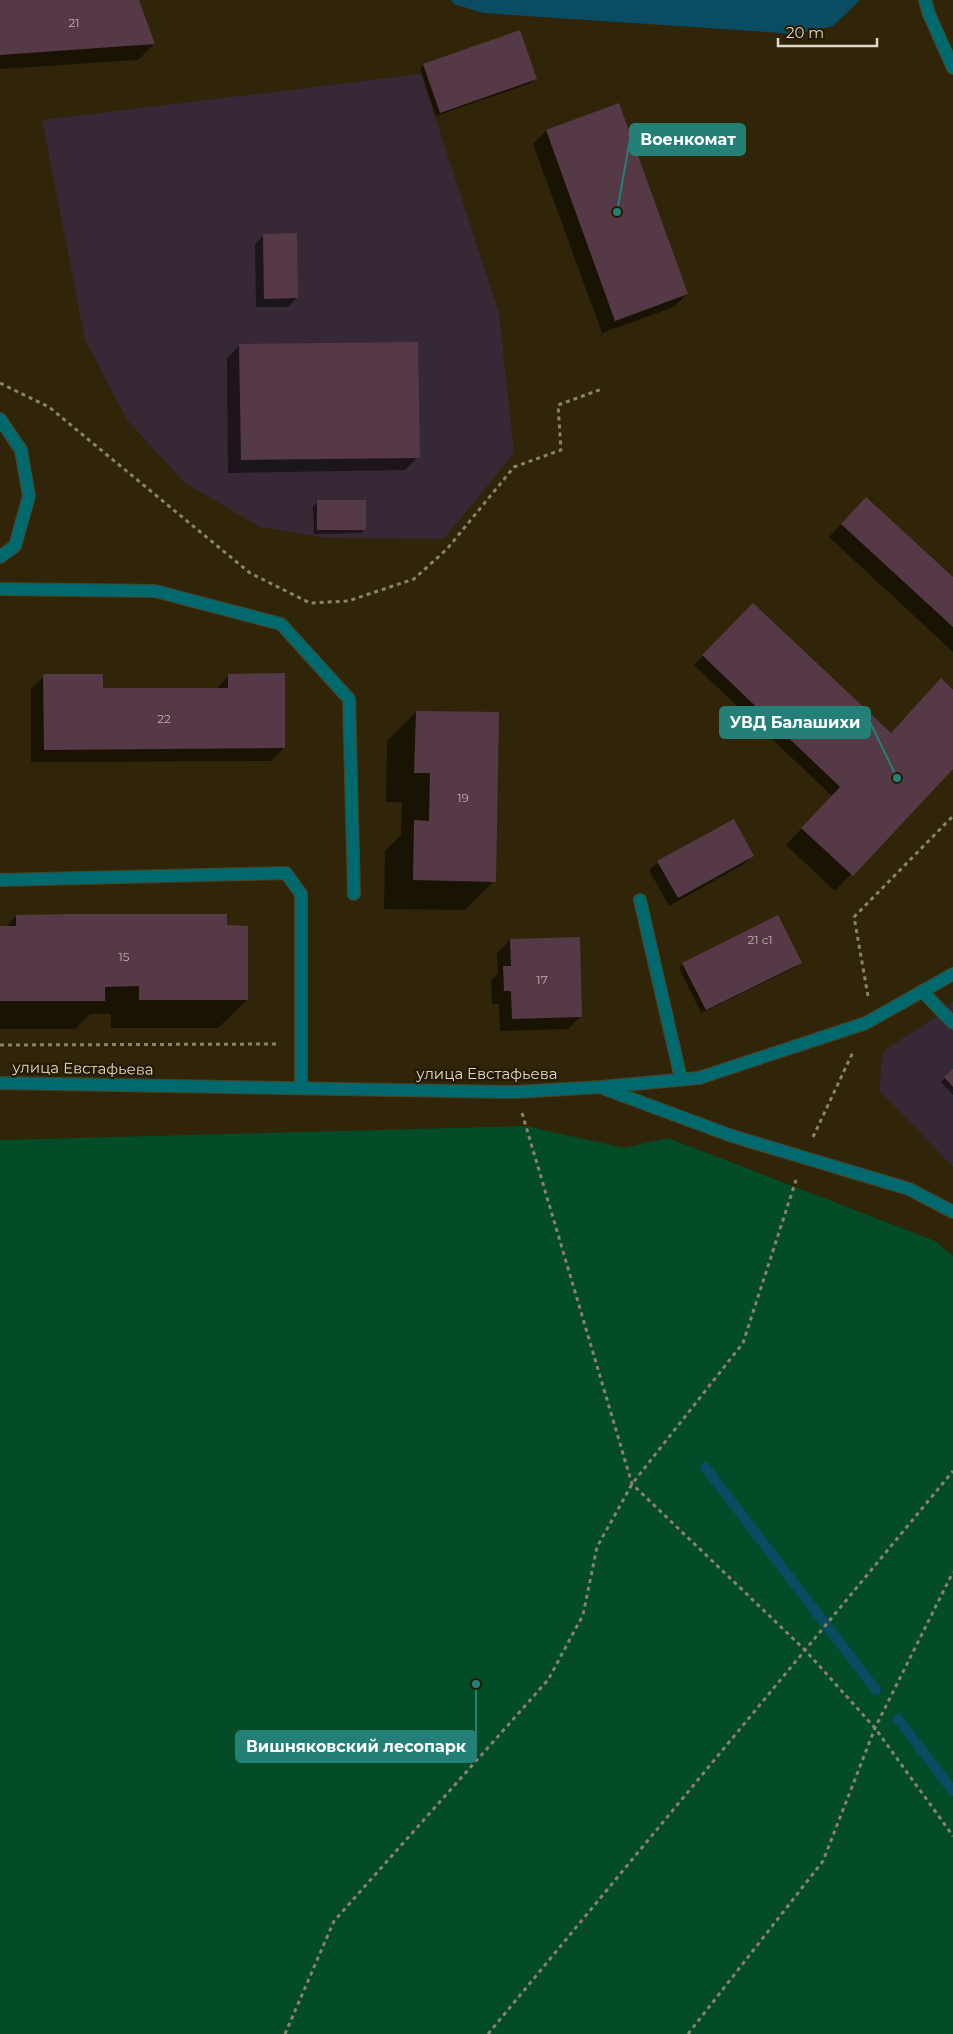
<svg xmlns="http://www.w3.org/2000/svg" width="953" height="2034" viewBox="0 0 953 2034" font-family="Montserrat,sans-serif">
	<rect width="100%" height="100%" fill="#302508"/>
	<g fill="#362835">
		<path d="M421,74l78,239 15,140 -70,86 -116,-1 -68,-11 -75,-44 -58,-63 -42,-80 -43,-220z"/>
		<path d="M953,1001v166l-74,-77 4,-39 60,-39z"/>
	</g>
	<path fill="#044b28" d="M526,1126l98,22 44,-10 267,103 18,15v778h-953v-894z"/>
	<path fill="#094c63" d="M451,0h409l-27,26 -36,8 -314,-21 -29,-9z"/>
	<g fill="#0007">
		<path d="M0,0h138l16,44 -16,16 -138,9z"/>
		<path d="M424,65l111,14 -4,4 -95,33 -16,-47z"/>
		<path d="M619,105l68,189 -13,13 -72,26 -69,-189 13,-13z"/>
		<path d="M264,235l33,63 -9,9h-32l-1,-63z"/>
		<path d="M240,345l178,112 -13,13 -177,3 -1,-115z"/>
		<path d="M318,502l47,27 -4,4 -47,1 -1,-28z"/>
		<path d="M854,511l99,68v73l-124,-115z"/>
		<path d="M754,605l136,129 35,-37 28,-6v76l-118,124 -49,-46 46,-49 -138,-131z"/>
		<path d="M229,675l55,73 -13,13 -240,1v-73l13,-13 58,14 114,-1z"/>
		<path d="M416,712l78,169 -29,29 -81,-1 1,-58 16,-16 1,-33h-16l1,-61z"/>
		<path d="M753,856l-9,8 -75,42 -20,-36 9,-8z"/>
		<path d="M16,916l210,11 21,73 -29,28h-107v-14h-21l-15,15h-75v-101h5z"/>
		<path d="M510,940l71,76 -13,13 -68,2 -1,-27h-7l-1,-23 7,-8 -1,-20z"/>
		<path d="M800,963l-4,4 -95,46 -22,-45 4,-4z"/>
		<path d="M953,1070v25l-12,-13z"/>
	</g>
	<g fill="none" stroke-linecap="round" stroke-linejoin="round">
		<g stroke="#094c63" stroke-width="10">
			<path d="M705,1467l171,223"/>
			<path d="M898,1719l55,72"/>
		</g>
	</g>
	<g fill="#563947">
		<path d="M0,0h139l16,44 -155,11z"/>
		<path d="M520,30l17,49 -97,34 -17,-49z"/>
		<path d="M619,103l69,191 -73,27 -69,-191z"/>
		<path d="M297,233l1,65 -34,1 -1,-65z"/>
		<path d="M418,342l2,116 -179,2 -2,-116z"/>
		<path d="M866,497l87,80v50l-112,-103z"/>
		<rect x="317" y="500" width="49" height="30"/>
		<path d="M753,603l138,130 50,-55 12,12v79l-100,107 -52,-48 39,-41 -138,-132z"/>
		<path d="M285,673v75l-241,2 -1,-76h60v14h125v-14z"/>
		<path d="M416,711l83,1 -3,170 -83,-2 1,-60 15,1 1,-48h-16z"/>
		<path d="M734,819l20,37 -76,42 -21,-37z"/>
		<path d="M69,914h158v11l21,1v74h-109v-14l-34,1v14h-105v-75h16v-11z"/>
		<path d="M778,915l24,48 -96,47 -24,-47z"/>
		<path d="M580,937l2,80 -70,2 -1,-28h-7l-1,-25h8l-1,-27z"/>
		<path d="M953,1069v18l-9,-10z"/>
	</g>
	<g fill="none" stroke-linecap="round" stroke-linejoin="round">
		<defs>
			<g id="service">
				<path d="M925,0l4,14"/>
				<path d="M0,419l21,31 8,46 -14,50 -15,11"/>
				<path d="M0,589l155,2 126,33 68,75 5,195"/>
				<path d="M0,880l286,-7 15,21v194"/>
				<path d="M640,900l41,179"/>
				<path d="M922,991l31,32"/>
			</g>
			<g id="minor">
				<path d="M929,14l24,54"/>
				<path d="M0,1083l516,9 85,-5 98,-9 167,-55 87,-49"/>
				<path d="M605,1089l127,47 177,53 44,23"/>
			</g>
		</defs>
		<use href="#service" stroke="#4c4227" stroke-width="14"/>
		<use href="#minor" stroke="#4c4227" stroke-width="14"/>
		<g stroke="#8a826b" stroke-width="3" stroke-dasharray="4 4" stroke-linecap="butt">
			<path d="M0,383l49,24 201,166 60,30 38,-2 66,-22 33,-30 67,-82 47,-17 -3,-45 44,-16"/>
			<path d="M868,996l-14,-79 99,-101"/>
			<path d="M0,1045l279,-1"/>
			<path d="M522,1113l110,371 173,166 70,78 78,108"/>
			<path d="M813,1137l40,-85"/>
			<path d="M285,2034l49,-113 214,-241 35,-65 14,-68 35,-63 111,-141 53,-163"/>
			<path d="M488,2034l465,-563"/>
			<path d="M688,2034l135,-173 52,-133 78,-156"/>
		</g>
		<use href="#service" stroke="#00696e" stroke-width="12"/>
		<use href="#minor" stroke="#00696e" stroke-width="12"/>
	</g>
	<g text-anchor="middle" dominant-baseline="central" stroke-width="4.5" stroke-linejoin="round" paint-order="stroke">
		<g font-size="12" fill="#bcb0a7">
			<text x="74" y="22">21</text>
			<text x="164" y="718">22</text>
			<text x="463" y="797">19</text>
			<text x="760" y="939">21 с1</text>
			<text x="124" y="956">15</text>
			<text x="542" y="979">17</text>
		</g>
		<g font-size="15" fill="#ded8c7" stroke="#261b00">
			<text transform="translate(83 1068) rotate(1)">улица Евстафьева</text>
			<text x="487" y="1073">улица Евстафьева</text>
		</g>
	</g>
	<path fill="none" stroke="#248077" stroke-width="2" d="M617 212L630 139M897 778L870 722M476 1684L476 1747"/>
	<g fill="#248077" stroke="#261b00" stroke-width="2">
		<circle cx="617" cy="212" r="5"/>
		<circle cx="897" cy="778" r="5"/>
		<circle cx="476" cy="1684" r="5"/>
	</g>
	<g fill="#248077" stroke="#248077" stroke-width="2">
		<rect x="630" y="124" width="115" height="31" rx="5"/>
		<rect x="720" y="707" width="150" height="31" rx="5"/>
		<rect x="236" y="1731" width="240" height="31" rx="5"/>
	</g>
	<g font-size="16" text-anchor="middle" font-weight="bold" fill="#fff">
		<text x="688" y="145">Военкомат</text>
		<text x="795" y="728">УВД Балашихи</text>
		<text x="356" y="1752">Вишняковский лесопарк</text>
	</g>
	<path d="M778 38v8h99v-8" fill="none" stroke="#ded8c7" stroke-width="2.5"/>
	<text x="786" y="38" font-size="15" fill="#ded8c7" stroke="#261b00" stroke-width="4" paint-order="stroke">20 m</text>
</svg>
